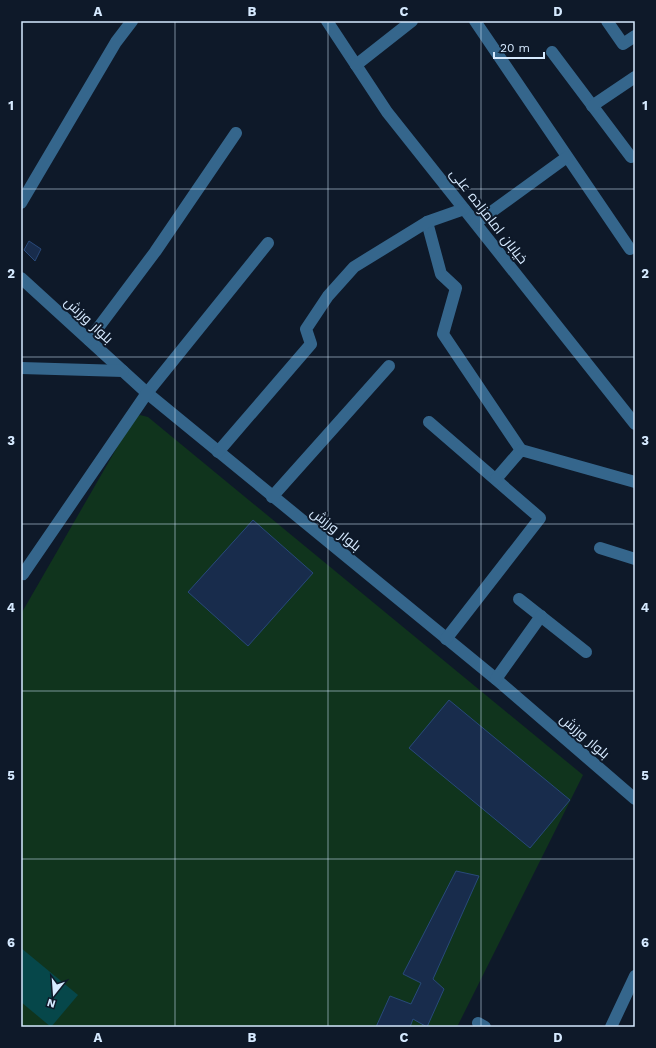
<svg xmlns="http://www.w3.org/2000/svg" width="656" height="1048" viewBox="0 0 656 1048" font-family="'Work Sans',Cairo,sans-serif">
	<rect width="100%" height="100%" fill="#0e1929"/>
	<path fill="#10341d" d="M140,415l8,2 435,358 -126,252h-436v-413l113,-196z"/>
	<path fill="#06474a" d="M21,948l57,47 -27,32 -30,-25z"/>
	<g fill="#182c4c" stroke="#28497a">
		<path d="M29,241l12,8 -6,12 -11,-11z"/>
		<path d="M253,520l60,53 -65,73 -60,-54z"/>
		<path d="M449,700l121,100 -40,48 -121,-100z"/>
		<path d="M456,871l23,5 -46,103 11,10 -17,38 -14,-8 -3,8h-34l14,-31 21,8 10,-21 -18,-9z"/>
	</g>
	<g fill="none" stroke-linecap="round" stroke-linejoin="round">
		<g stroke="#35668c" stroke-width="12">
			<path d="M327,21l60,91 248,312"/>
			<path d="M475,21l155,228"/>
			<path d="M607,21l16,23 12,-8"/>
			<path d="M552,52l79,105"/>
			<path d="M356,65l56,-44"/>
			<path d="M592,106l43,-29"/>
			<path d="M21,203l95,-161 16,-21"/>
			<path d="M427,222l14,52 15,14 -13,46 78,116"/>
			<path d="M476,223l91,-66"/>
			<path d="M21,278l126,115 349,286 139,120"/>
			<path d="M89,340l66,-88 81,-119"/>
			<path d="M21,368l102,3"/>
			<path d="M429,422l111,96 -94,121"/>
			<path d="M218,452l93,-108 -5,-15 22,-33 26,-29 73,-45 37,-13"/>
			<path d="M496,479l25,-29 114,32"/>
			<path d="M272,497l117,-131"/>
			<path d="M600,548l35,11"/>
			<path d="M21,573l2,1 124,-181 121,-150"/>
			<path d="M519,599l67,53"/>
			<path d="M496,679l45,-63"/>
			<path d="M478,1023l7,4"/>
			<path d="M611,1027l24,-51"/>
		</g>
	</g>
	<path fill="none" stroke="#d6eaff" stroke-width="1" stroke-opacity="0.55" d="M175,21v1006M328,21v1006M481,21v1006M21,189h614M21,357h614M21,524h614M21,691h614M21,859h614"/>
	<g text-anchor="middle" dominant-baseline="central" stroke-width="4" stroke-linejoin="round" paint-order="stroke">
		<g font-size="14" fill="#d6eaff" stroke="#0e1929">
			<text transform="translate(489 216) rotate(52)">خیابان امامزاده علی</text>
			<text transform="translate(89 320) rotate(43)">بلوار ورزش</text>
			<text transform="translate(336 529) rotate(39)">بلوار ورزش</text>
			<text transform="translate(585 736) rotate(41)">بلوار ورزش</text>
		</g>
	</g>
	<rect width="656" height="1048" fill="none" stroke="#0e1929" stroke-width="44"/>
	<g transform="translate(54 994) rotate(197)" stroke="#0e1929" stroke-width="3" paint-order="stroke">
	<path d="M0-3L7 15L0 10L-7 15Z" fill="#d6eaff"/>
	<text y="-6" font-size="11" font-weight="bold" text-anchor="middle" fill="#d6eaff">N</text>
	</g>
	<path d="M494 52v6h50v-6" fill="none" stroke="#d6eaff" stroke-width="2"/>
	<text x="500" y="52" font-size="12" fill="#d6eaff" stroke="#0e1929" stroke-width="3" paint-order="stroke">20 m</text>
	<rect x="22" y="22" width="612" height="1004" fill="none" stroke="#d6eaff" stroke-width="1.5"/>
	<g font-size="13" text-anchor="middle" font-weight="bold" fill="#d6eaff">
		<text x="98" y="16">A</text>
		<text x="252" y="16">B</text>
		<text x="404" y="16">C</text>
		<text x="558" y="16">D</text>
		<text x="11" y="110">1</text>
		<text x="645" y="110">1</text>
		<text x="11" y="278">2</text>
		<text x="645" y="278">2</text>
		<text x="11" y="445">3</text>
		<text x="645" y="445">3</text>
		<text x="11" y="612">4</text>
		<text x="645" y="612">4</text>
		<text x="11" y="780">5</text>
		<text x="645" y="780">5</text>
		<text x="11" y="947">6</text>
		<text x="645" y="947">6</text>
		<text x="98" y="1042">A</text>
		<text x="252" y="1042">B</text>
		<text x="404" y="1042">C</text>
		<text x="558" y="1042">D</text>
	</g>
</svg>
